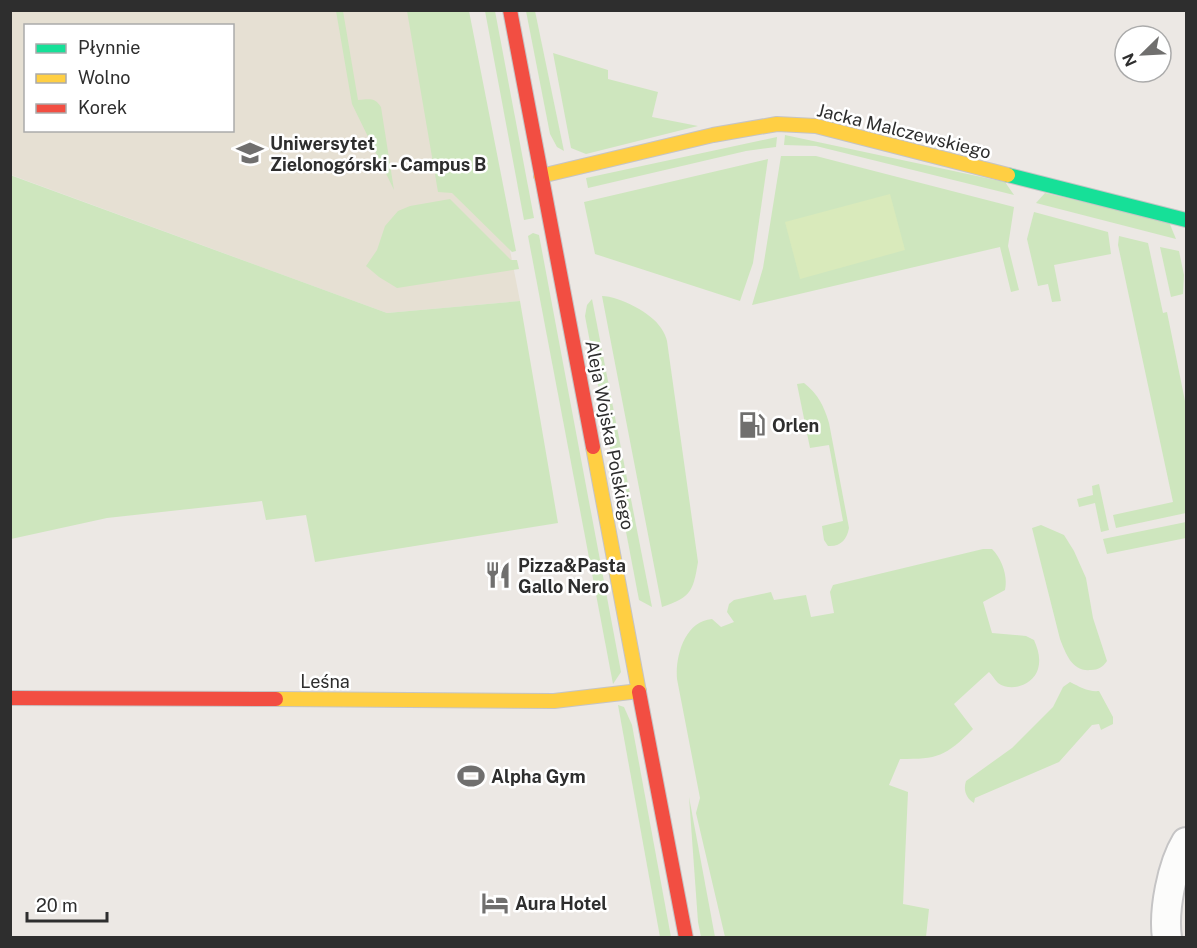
<svg xmlns="http://www.w3.org/2000/svg" width="1197" height="948" viewBox="0 0 1197 948" font-family="'Public Sans',sans-serif">
	<rect width="100%" height="100%" fill="#ece8e4"/>
	<path fill="#e6e0d3" fill-rule="evenodd" d="M10,11h453l57,290 -133,12 -376,-138zM26,26h206v104h-206z"/>
	<g fill="#cee6be">
		<path d="M336,11h7l15,89c11,-1 17,-3 23,7l13,83 -42,-86z"/>
		<path d="M407,11h62l47,240 -4,1 -60,-59 -14,-1z"/>
		<path d="M485,11h10l39,207 -10,2z"/>
		<path d="M526,11h9l29,140 -7,-4 -7,-13z"/>
		<path d="M553,53l55,17v9l50,13 -6,25 46,9 -112,28 -15,-6z"/>
		<path d="M785,135l220,47 9,13 -198,-49 -32,-1z"/>
		<path d="M777,137l-1,10 -30,4 -158,37 -2,-10z"/>
		<path d="M781,156h35l198,51 -6,39 11,44 -8,2 -11,-45 -248,58 11,-37z"/>
		<path d="M768,159l-15,104 -13,38 -145,-47 -11,-52z"/>
		<path d="M10,175l377,138 133,-12 38,222 -243,39 -9,-47 -40,5 -4,-19 -155,17 -96,21z"/>
		<path d="M1045,193l124,29 7,17 -140,-36z"/>
		<path d="M450,199l61,61h6l2,9 -122,19 -18,-11 -13,-11 11,-16 8,-24 13,-15 12,-5z"/>
		<path d="M1034,212l74,20 3,22 -57,11 7,36 -9,1 -4,-18 -10,2 -11,-47z"/>
		<path d="M533,233l6,2 82,437 -8,12 -85,-448z"/>
		<path d="M1119,236l29,7 15,70 4,-1 19,94v107l-70,15 -3,-13 60,-13 -55,-257z"/>
		<path d="M1160,247l19,4 5,24 -1,19 -12,3z"/>
		<path d="M602,296c17,0 50,17 59,32 3,4 5,9 6,13l31,221c-5,30 -7,35 -36,45z"/>
		<path d="M592,299l60,308 -13,-7 -54,-284 2,-11z"/>
		<path d="M804,383c14,11 20,23 25,40l20,105c-2,11 -8,19 -21,18l-4,-6 -2,-14 21,-5 -14,-76 -19,3 -13,-64z"/>
		<path d="M1099,484l10,46 -8,2 -6,-29 -16,4 -2,-8 16,-4 -1,-9z"/>
		<path d="M1186,522v16l-79,16 -4,-15z"/>
		<path d="M1041,525l23,10 10,16 12,27 7,40 14,43c-4,6 -9,9 -16,9 -19,2 -25,-16 -31,-31l-28,-111z"/>
		<path d="M983,549h9c10,10 16,27 13,41l-22,12 9,31 34,3 8,4c4,9 7,19 4,29 -4,15 -26,24 -40,14 -3,-3 -6,-8 -9,-11l-35,32 19,25c-28,28 -35,30 -73,30l-11,26 19,7 -5,112 26,5 -3,28h-201l-29,-124 4,-15 -23,-119c-2,-23 8,-58 35,-60l9,8 13,-5 -7,-10 2,-8 5,-4 37,-8 3,8 32,-5 5,22 23,-4 -4,-21 3,-7z"/>
		<path d="M1070,682c10,5 18,10 29,9l14,26v7l-12,6 -2,-6 -7,1 -33,37 -84,36 -1,5c-8,-5 -11,-13 -8,-22l46,-33 41,-41 10,-20z"/>
		<path d="M618,705l6,2 8,18 39,212h-11z"/>
		<path d="M689,797l26,140h-14l-3,-15z"/>
	</g>
	<path fill="#d9eabb" d="M890,194l15,56 -105,29 -15,-57z"/>
	<g fill="none" stroke-linecap="round" stroke-linejoin="round">
		<defs>
			<path id="street" d="M1167,938c-4,-27 5,-73 19,-96"/>
			<path id="fast" d="M1008,175l178,45"/>
			<g id="slow">
				<path d="M541,176l172,-41 64,-11 39,2 192,49"/>
				<path d="M593,447l46,245"/>
				<path d="M276,699l278,2 85,-10"/>
			</g>
			<g id="jam">
				<path d="M510,10l83,437"/>
				<path d="M639,692l47,246"/>
				<path d="M10,698l266,1"/>
			</g>
		</defs>
		<use href="#street" stroke="#c5c4c5" stroke-width="32"/>
		<use href="#fast" stroke="#c5c4c5" stroke-width="16"/>
		<use href="#slow" stroke="#c5c4c5" stroke-width="16"/>
		<use href="#jam" stroke="#c5c4c5" stroke-width="16"/>
		<use href="#street" stroke="#fcfcfb" stroke-width="28"/>
		<use href="#fast" stroke="#16e098" stroke-width="14"/>
		<use href="#slow" stroke="#ffcf43" stroke-width="14"/>
		<use href="#jam" stroke="#f24e42" stroke-width="14"/>
	</g>
	<defs>
		<symbol id="university-bare" viewBox="-9 -9 18 18"><path d="M0-5L7-2L0 1L-7-2ZM-4 1L0 2.5L4 1V4Q0 6-4 4Z" fill="#706f6e" stroke="#fff" stroke-width="2.5" paint-order="stroke"/></symbol>
		<symbol id="fuel-bare" viewBox="-9 -9 18 18"><path d="M-5.5-6h7V0h2V4h1.3V-2.5L3-4.5l.8-.8L6-3V5H2.5V1h-1V6h-7ZM-4.2-4.7v3.2H.2V-4.7Z" fill="#706f6e" stroke="#fff" stroke-width="2.5" paint-order="stroke"/></symbol>
		<symbol id="restaurant-bare" viewBox="-9 -9 18 18"><path d="M-5-6h1v4h1v-4h1v4h1v-4h1v5L-1.5 .5V6h-2V.5L-5-1ZM5-6V6H3V1.5H1.5Q1.5-4 5-6Z" fill="#706f6e" stroke="#fff" stroke-width="2.5" paint-order="stroke"/></symbol>
		<symbol id="stadium-bare" viewBox="-9 -9 18 18"><path d="M0-5a6.5 5 0 1 0 0 10a6.5 5 0 1 0 0-10ZM-3.5-1.8h7v3.6h-7Z" fill="#706f6e" stroke="#fff" stroke-width="2.5" paint-order="stroke"/></symbol>
		<symbol id="hotel-bare" viewBox="-9 -9 18 18"><path d="M-6-4.5h1.5V1H6V5H4.5V3h-9V5H-6ZM-4 0a1.8 1.8 0 1 1 3.6 0ZM.5 0V-2.5h3Q6-2.5 6 0Z" fill="#706f6e" stroke="#fff" stroke-width="2.5" paint-order="stroke"/></symbol>
	</defs>
	<g fill-rule="evenodd">
		<use href="#university-bare" x="231" y="134" width="38" height="38"/>
		<use href="#fuel-bare" x="733" y="406" width="38" height="38"/>
		<use href="#restaurant-bare" x="479" y="556" width="38" height="38"/>
		<use href="#stadium-bare" x="452" y="757" width="38" height="38"/>
		<use href="#hotel-bare" x="476" y="884" width="38" height="38"/>
	</g>
	<g text-anchor="middle" dominant-baseline="central" stroke-width="5" stroke-linejoin="round" paint-order="stroke">
		<g font-size="18" fill="#2e2e2e" stroke="#fff">
			<text transform="translate(904 131) rotate(14)">Jacka Malczewskiego</text>
			<text transform="translate(610 435) rotate(79)">Aleja Wojska Polskiego</text>
			<text x="325" y="681">Leśna</text>
		</g>
		<g font-size="18" font-weight="bold" fill="#2e2e2e" stroke="#fff" text-anchor="start">
			<text x="270" y="143">Uniwersytet<tspan x="270" dy="21">Zielonogórski - Campus B</tspan></text>
			<text x="772" y="425">Orlen</text>
			<text x="518" y="565">Pizza&amp;Pasta<tspan x="518" dy="21">Gallo Nero</tspan></text>
			<text x="491" y="776">Alpha Gym</text>
			<text x="515" y="903">Aura Hotel</text>
		</g>
	</g>
	<rect width="1197" height="948" fill="none" stroke="#2e2e2e" stroke-width="24"/>
	<rect x="24" y="24" width="210" height="108" fill="#ffffff" stroke="#ababab" stroke-width="1.5"/>
	<rect x="36" y="44" width="30" height="9" fill="#16e098" stroke="#ababab" stroke-width="1.5"/>
	<text x="78" y="54" font-size="18" fill="#2e2e2e">Płynnie</text>
	<rect x="36" y="74" width="30" height="9" fill="#ffcf43" stroke="#ababab" stroke-width="1.5"/>
	<text x="78" y="84" font-size="18" fill="#2e2e2e">Wolno</text>
	<rect x="36" y="104" width="30" height="9" fill="#f24e42" stroke="#ababab" stroke-width="1.5"/>
	<text x="78" y="114" font-size="18" fill="#2e2e2e">Korek</text>
	<g transform="translate(1143 54) rotate(246)"><circle r="28" fill="#ffffff" stroke="#ababab" stroke-width="1.5"/>
	<path d="M0-4.5L10 22L0 15L-10 22Z" fill="#706f6e"/>
	<text y="-9" font-size="16" font-weight="bold" text-anchor="middle" fill="#2e2e2e">N</text>
	</g>
	<path d="M27 912v9h80v-9" fill="none" stroke="#2e2e2e" stroke-width="3"/>
	<text x="36" y="912" font-size="18" fill="#2e2e2e" stroke="#ffffff" stroke-width="4.5" paint-order="stroke">20 m</text>
</svg>
